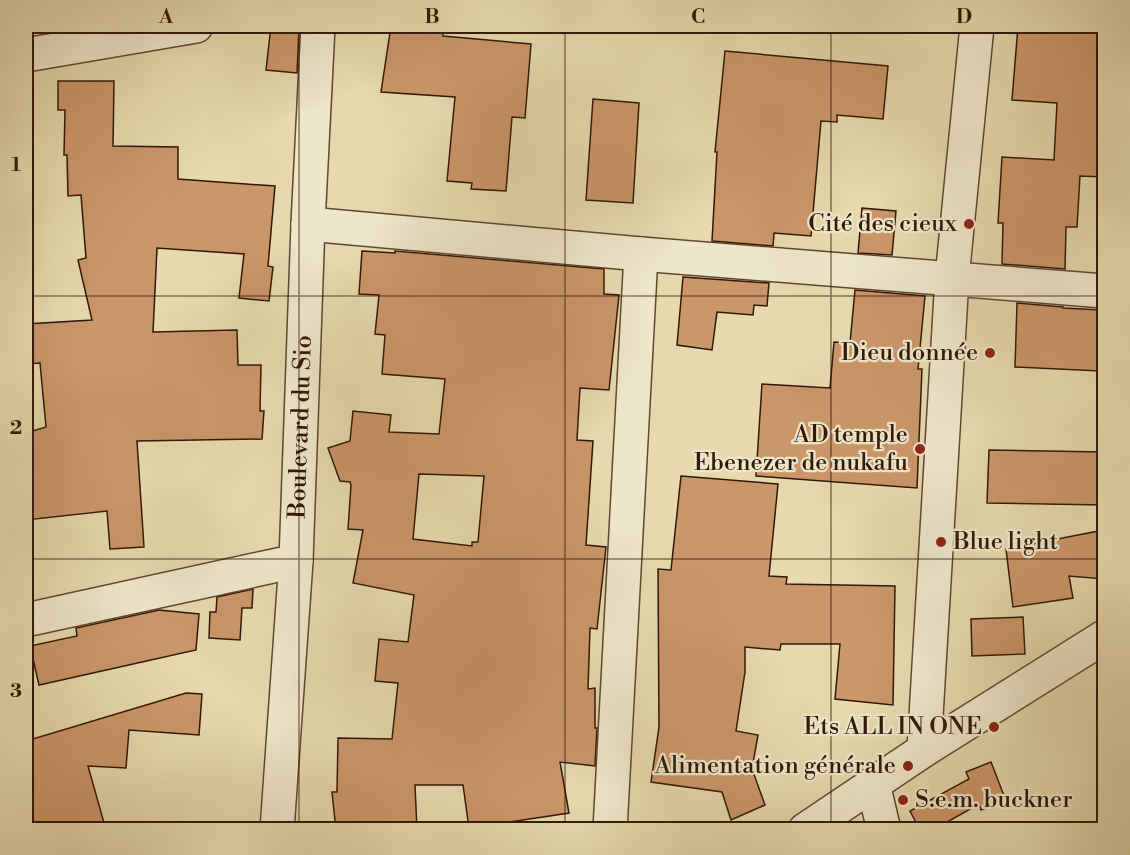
<svg xmlns="http://www.w3.org/2000/svg" width="1130" height="855" viewBox="0 0 1130 855" font-family="'Libre Bodoni',serif">
	<rect width="100%" height="100%" fill="#e5d9ad"/>
	<filter id="stains"><feTurbulence type="fractalNoise" baseFrequency=".00333" numOctaves="4"/><feColorMatrix values="0 0 0 0 .2 0 0 0 0 .09 0 0 0 0 .02 0 0 0 .5 -.17"/></filter>
	<radialGradient id="worn" r=".72"><stop offset=".6" stop-color="#630" stop-opacity="0"/><stop offset="1" stop-color="#630" stop-opacity=".3"/></radialGradient>
	<g fill="#cb9669" stroke="#321807" stroke-width="1.5" fill-rule="evenodd">
		<path d="M271,26l28,3 -2,44 -31,-3z"/>
		<path d="M391,26h52v10l88,8 -6,74 -13,-1 -6,74 -35,-2 1,-6 -25,-2 8,-84 -74,-5z"/>
		<path d="M1018,26h86v151l-24,-1 -3,51h-11l-1,42 -63,-5 1,-41h-5l4,-66 52,3 3,-57 -45,-3z"/>
		<path d="M725,51l163,15 -5,53 -46,-4v7l-16,-1 -10,115 -37,-3 -1,13 -61,-5 5,-89h-2z"/>
		<path d="M58,81h56l-1,65 65,1v32l97,7 -7,80 5,1 -4,34 -30,-3 5,-44 -87,-6 -4,84 84,-2 1,35h23l-1,46h4l-2,28 -125,2 7,106 -34,2 -3,-38 -81,9v-87l20,-6 -6,-64 -14,1v-40l66,-4 -14,-60 8,-2 -5,-63 -13,1 -1,-41h-3l1,-45h-7z"/>
		<path d="M593,99l46,4 -6,100 -47,-3z"/>
		<path d="M862,208l34,3 -4,44 -34,-2z"/>
		<path d="M362,251l33,2v-2l209,18v25l15,1 -10,95 -29,-2 -3,52 16,1 -7,104 20,2 -9,82 -7,-1 -2,61 7,-1v40h2l-2,38 -35,-4 9,51 -100,15 -6,-43h-48l2,45h-81l-4,-38h5l1,-54 54,1 6,-56 -23,-2 4,-42 29,3 6,-47 -61,-12 10,-53 -15,-1 3,-44 -1,-3 -10,-1 -12,-33 22,-7 3,-30 38,4 -2,17 50,2 6,-55 -63,-5 3,-39 -10,-1 4,-39 -20,-1zM419,474l65,2 -6,66h-6v4l-59,-7z"/>
		<path d="M683,277l86,6 -2,23 -13,-1 -1,10 -36,-3 -5,38 -35,-5z"/>
		<path d="M855,290l70,6 -7,73h4l-5,119 -161,-12 6,-92 68,4 4,-46 16,1z"/>
		<path d="M1017,303l46,4v1l38,2 -1,61 -85,-4z"/>
		<path d="M989,450l115,2v53l-117,-2z"/>
		<path d="M681,476l97,8 -9,92 18,1 -1,7 109,2 -2,119 -58,-6 5,-55h-59l-1,6 -35,-3v25l-9,59 22,4 -6,34 13,36 -34,15 -9,-28 -71,-10 8,-55 -1,-158 13,1z"/>
		<path d="M1104,530v49l-35,-3 4,22 -60,9 -7,-58z"/>
		<path d="M253,589l-1,19h-10l-2,32 -31,-2 1,-26h6l1,-15z"/>
		<path d="M159,610l40,4 -3,36 -157,35 -9,-39 47,-10 -1,-8z"/>
		<path d="M1023,617l2,37 -53,2 -1,-37z"/>
		<path d="M186,693l16,1 -3,41 -70,-5 -3,38 -38,-2 18,64h-76l-4,-16v-73z"/>
		<path d="M991,762l15,39 -25,9 -2,-6 -46,26h-13l-10,-19 59,-32 -3,-7z"/>
	</g>
	<g fill="none" stroke-linecap="round" stroke-linejoin="round">
		<defs>
			<g id="minor">
				<path d="M26,55l170,-29"/>
				<path d="M308,224l333,30 463,37"/>
				<path d="M26,620l270,-59"/>
				<path d="M924,750l28,-472 25,-252"/>
				<path d="M873,784l11,46"/>
				<path id="s1" d="M277,830l19,-269 12,-337 10,-198"/>
				<path d="M610,830l31,-576"/>
				<path d="M805,830l119,-80 180,-113"/>
			</g>
		</defs>
		<use href="#minor" stroke="#5f4830" stroke-width="36"/>
		<use href="#minor" stroke="#eee6ca" stroke-width="33"/>
	</g>
	<path fill="none" stroke="#321807" stroke-width="1.5" stroke-opacity="0.55" d="M299,26v804M565,26v804M831,26v804M26,296h1078M26,559h1078"/>
	<g fill="#8f2418" stroke="#eee6ca" stroke-width="2">
		<circle cx="969" cy="224" r="6"/>
		<circle cx="990" cy="353" r="6"/>
		<circle cx="920" cy="449" r="6"/>
		<circle cx="941" cy="542" r="6"/>
		<circle cx="994" cy="727" r="6"/>
		<circle cx="908" cy="766" r="6"/>
		<circle cx="903" cy="800" r="6"/>
	</g>
	<g text-anchor="middle" dominant-baseline="central" stroke-width="4.5" stroke-linejoin="round" paint-order="stroke">
		<g font-size="24" fill="#321807" stroke="#eee6ca" text-anchor="end">
			<text x="957" y="224">Cité des cieux</text>
			<text x="978" y="353">Dieu donnée</text>
			<text x="908" y="435">AD temple<tspan x="908" dy="28">Ebenezer de nukafu</tspan></text>
			<text x="953" y="542" text-anchor="start">Blue light</text>
			<text x="982" y="727">Ets ALL IN ONE</text>
			<text x="896" y="766">Alimentation générale</text>
			<text x="915" y="800" text-anchor="start">S.e.m. buckner</text>
		</g>
		<g font-size="24" fill="#321807" stroke="#eee6ca">
			<text stroke="none"><textPath href="#s1" startOffset="404">Boulevard du Sio</textPath></text>
		</g>
	</g>
	<rect width="1130" height="855" fill="none" stroke="#e5d9ad" stroke-width="66"/>
	<rect x="33" y="33" width="1064" height="789" fill="none" stroke="#321807" stroke-width="2"/>
	<g font-size="20" text-anchor="middle" font-weight="bold" fill="#321807">
		<text x="166" y="23">A</text>
		<text x="432" y="23">B</text>
		<text x="698" y="23">C</text>
		<text x="964" y="23">D</text>
		<text x="16" y="171">1</text>
		<text x="16" y="434">2</text>
		<text x="16" y="697">3</text>
	</g>
	<rect width="100%" height="100%" filter="url(#stains)"/>
	<rect width="100%" height="100%" fill="url(#worn)"/>
</svg>
